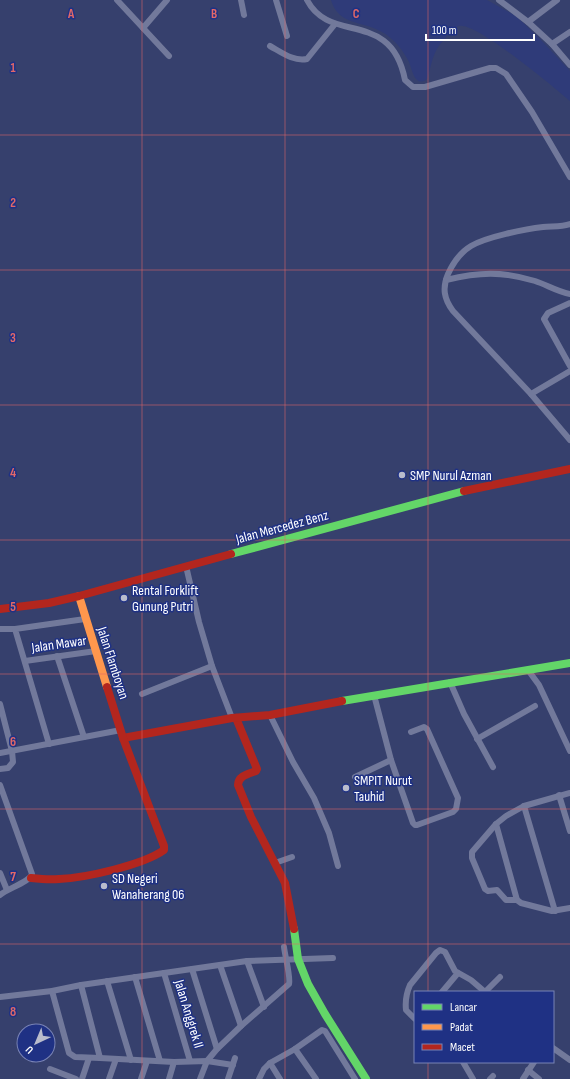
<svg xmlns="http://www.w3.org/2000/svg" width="570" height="1079" viewBox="0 0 570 1079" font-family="'Sofia Sans Condensed',sans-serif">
	<rect width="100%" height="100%" fill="#36406d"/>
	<path fill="#2f3b79" d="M331,0h156l29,16 24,23 30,32v30c-15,-13 -95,-80 -111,-75 -4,1 -9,7 -12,10 -16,18 -13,22 -20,43 -13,10 -15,-12 -19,-19 -4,-7 -8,-13 -13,-18 -4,-4 -10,-9 -15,-11 -18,-10 -42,-6 -49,-31z"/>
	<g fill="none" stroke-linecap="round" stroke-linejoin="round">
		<g stroke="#72799b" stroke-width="6">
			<path d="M117,0l52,56"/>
			<path d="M241,0l3,15"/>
			<path d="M276,0l11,36"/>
			<path d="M307,0c23,45 84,8 98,80l8,7h12l65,-19h6l10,6 26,38 38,65"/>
			<path d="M499,0l29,22 24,22 18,21"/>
			<path d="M528,22l29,-22"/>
			<path d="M143,28l24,-28"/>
			<path d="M552,44l18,-12"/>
			<path d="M270,46c11,6 24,16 37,13l28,-35"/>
			<path d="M570,224c-8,3 -19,2 -27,3 -18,2 -57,10 -72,19 -10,6 -18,17 -23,28 -6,14 -4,25 5,37l78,83 39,46"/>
			<path d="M446,280c33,-8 56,-9 89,1 12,4 23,11 35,13"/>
			<path d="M570,303l-22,10 -4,6 26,47"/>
			<path d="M531,394l39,-23"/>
			<path d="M186,566l13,56 13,44 20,52"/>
			<path d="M0,629h15"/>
			<path d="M57,656l27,81"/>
			<path d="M25,661l71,-10"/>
			<path d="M528,670l11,15 31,66"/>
			<path d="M450,682l14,32 29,53"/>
			<path d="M142,694l70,-28"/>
			<path d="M374,695l17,65 22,63 2,2h2l36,-13 3,-3 2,-11 -31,-69 -3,-2 -13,5"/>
			<path d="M0,704l12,47 1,11 -5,6 -8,1"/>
			<path d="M270,715l23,47 21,36 15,35 9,33"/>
			<path d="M477,739l58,-33"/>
			<path d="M49,744l-34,-115 70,-10"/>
			<path d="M0,753l121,-23"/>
			<path d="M355,777l36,-17"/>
			<path d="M0,785l32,89c-1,7 -25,15 -32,21"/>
			<path d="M559,795l11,36"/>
			<path d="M524,806l31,105"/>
			<path d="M496,824l21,76 4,3 31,8 18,-3"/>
			<path d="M275,863l17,-6"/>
			<path d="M0,873l7,17"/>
			<path d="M517,900h-11l-9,-10 -9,1 -3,-2 -13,-31v-6l24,-28 10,-8 18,-10 46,-13"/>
			<path d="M247,961l17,46"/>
			<path d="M220,965l21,61"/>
			<path d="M192,969l25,80"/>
			<path d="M164,973l26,88"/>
			<path d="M135,977l25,84"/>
			<path d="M107,981l24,79"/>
			<path d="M81,985l19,73"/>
			<path d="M52,991l17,62 6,4 25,1 74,4 33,-1 26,4"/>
			<path d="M442,992l16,-19"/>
			<path d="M485,992l15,-15"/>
			<path d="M0,997l52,-6 29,-6 166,-24 86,-3"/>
			<path d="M415,1019l-9,-9c-1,-9 0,-16 4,-25l26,-32 4,-3 5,2 10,19 16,9 14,12"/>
			<path d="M553,1048l17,12"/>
			<path d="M295,1049l21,30"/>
			<path d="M463,1062l10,17"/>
			<path d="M270,1063l10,16"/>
			<path d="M50,1069l26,10"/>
			<path d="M528,1070l11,9"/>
			<path d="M82,1079l7,-21"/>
			<path d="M109,1079l7,-20"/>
			<path d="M141,1079l6,-18"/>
			<path d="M169,1079l5,-17"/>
			<path d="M200,1079l7,-18 10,-12 24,-23 48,-42c2,-6 -4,-28 -5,-37"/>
			<path d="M228,1079l7,-21"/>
			<path d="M259,1079l5,-10 6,-6 25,-14 27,-19 3,1 30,48"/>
			<path d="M490,1079l3,-3"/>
			<path d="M523,1079l11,-17"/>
		</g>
		<g stroke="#63d668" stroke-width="8">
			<path d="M231,554l233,-63"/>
			<path d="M342,701l228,-38"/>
			<path d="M294,929l4,30 10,25 17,30 41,65"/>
		</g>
		<path stroke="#ff974d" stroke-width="8" d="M79,596l28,91"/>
		<g stroke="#b3261e" stroke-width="8">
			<path d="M464,491l106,-22"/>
			<path d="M0,609l49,-6 30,-7 152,-42"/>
			<path d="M236,718l21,51 -1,2c-8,3 -18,5 -18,14l13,32 34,66 9,46"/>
			<path d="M123,738l109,-20 38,-3 72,-14"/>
			<path d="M31,878c9,1 18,2 28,1 26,-1 84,-14 105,-29v-4l-41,-108 -16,-51"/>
		</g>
	</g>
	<path fill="none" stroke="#e26868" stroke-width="1" stroke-opacity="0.55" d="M142,0v1079M285,0v1079M428,0v992M0,135h570M0,270h570M0,405h570M0,540h570M0,674h570M0,809h570M0,944h570M428,1062v17"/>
	<g fill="#b9bccc" stroke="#1f3184" stroke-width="1.5">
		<circle cx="402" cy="475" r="4"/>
		<circle cx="124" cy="598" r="4"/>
		<circle cx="346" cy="788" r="4"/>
		<circle cx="104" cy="886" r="4"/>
	</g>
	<g text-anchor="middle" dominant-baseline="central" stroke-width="3" stroke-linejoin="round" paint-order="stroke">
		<g font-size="14" fill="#fff" stroke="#1f3184" text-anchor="start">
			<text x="410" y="475">SMP Nurul Azman</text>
			<text x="132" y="590">Rental Forklift<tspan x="132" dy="16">Gunung Putri</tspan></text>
			<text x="354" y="780">SMPIT Nurut<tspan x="354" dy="16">Tauhid</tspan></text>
			<text x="112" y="878">SD Negeri<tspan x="112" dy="16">Wanaherang 06</tspan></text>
		</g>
		<g font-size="14" fill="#fff" stroke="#1f3184">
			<text transform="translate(282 527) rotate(-15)">Jalan Mercedez Benz</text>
			<text transform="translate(59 644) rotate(-8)">Jalan Mawar</text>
			<text transform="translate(113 663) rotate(72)">Jalan Flamboyan</text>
			<text transform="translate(189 1014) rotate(73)">Jalan Anggrek II</text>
		</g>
	</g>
	<g font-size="13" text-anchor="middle" font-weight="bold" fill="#e26868" stroke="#1f3184" stroke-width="3" stroke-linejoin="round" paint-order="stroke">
		<text x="71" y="18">A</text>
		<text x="214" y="18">B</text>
		<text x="356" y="18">C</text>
		<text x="13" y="72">1</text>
		<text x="13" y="207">2</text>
		<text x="13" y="342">3</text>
		<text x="13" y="477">4</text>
		<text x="13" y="611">5</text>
		<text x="13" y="746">6</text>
		<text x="13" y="881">7</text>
		<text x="13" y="1016">8</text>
	</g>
	<rect x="414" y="991" width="140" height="72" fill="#1f3184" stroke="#7983b5"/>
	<rect x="422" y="1004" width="20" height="6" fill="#63d668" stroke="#7983b5"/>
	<text x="450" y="1011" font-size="12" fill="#ffffff">Lancar</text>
	<rect x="422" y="1024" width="20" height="6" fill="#ff974d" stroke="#7983b5"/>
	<text x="450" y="1031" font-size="12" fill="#ffffff">Padat</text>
	<rect x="422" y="1044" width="20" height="6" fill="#b3261e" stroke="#7983b5"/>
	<text x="450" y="1051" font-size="12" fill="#ffffff">Macet</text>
	<g transform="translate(36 1043) rotate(224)"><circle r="19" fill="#1f3184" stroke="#7983b5"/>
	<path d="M0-3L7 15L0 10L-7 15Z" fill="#b9bccc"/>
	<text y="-6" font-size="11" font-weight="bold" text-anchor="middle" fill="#ffffff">U</text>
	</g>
	<path d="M426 34v6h108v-6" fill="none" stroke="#ffffff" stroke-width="2"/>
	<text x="432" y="34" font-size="12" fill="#ffffff" stroke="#1f3184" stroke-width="3" paint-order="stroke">100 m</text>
</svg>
